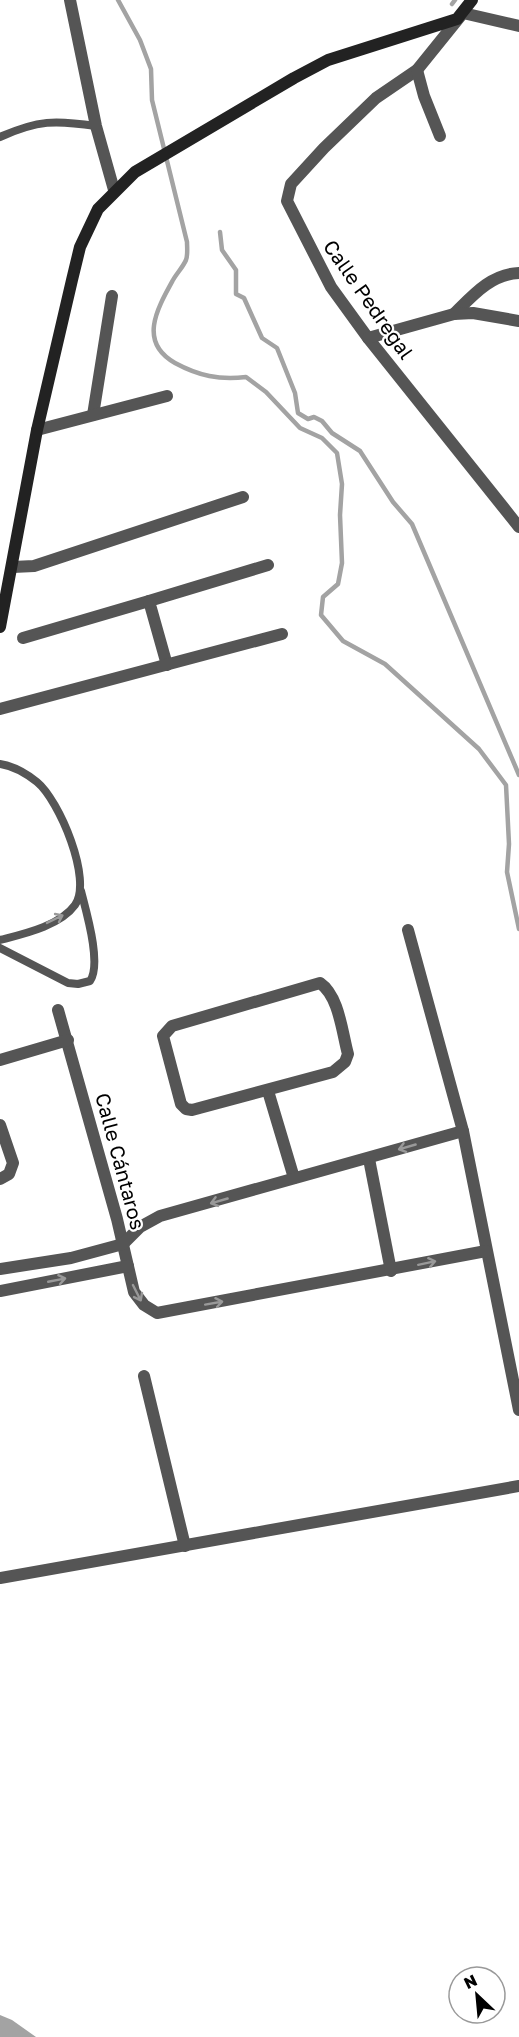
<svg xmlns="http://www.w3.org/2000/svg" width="519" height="2037" viewBox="0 0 519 2037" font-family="'Golos Text',sans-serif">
	<rect width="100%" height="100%" fill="#fff"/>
	<path fill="#a3a3a3" d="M0,2015l12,5 24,17h-36z"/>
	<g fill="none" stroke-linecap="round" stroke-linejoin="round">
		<g stroke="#a3a3a3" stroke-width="4.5">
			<path d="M118,0l22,40 11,29 1,31 35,142c0,5 1,13 -1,18 -3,7 -9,13 -13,20 -16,29 -35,62 2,83 24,13 44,17 71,14l20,15 34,36 22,10 15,15 5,31 -2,31 2,48 -4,21 -15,13 -2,18 22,26 42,23 94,85 27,36 3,59 -2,28 12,57"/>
			<path d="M452,4l3,-4"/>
			<path d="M220,232l2,18 14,20v24l8,4 18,40 15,10 18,45 3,20 10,6 6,-2 8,4 10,12 28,18 33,51 19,22 107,251"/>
		</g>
		<g stroke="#555" stroke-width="8">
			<path d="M0,137c38,-17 55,-17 96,-11"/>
			<path d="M0,764c13,2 27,10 37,18 22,18 56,98 38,123 -15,21 -52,29 -75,35"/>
			<path d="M0,948l68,35 10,1 12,-3c12,-17 -4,-70 -9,-90"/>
		</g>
		<g stroke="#555" stroke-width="12">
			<path d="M70,0l26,126 18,64"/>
			<path d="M519,26l-56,-13 -46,57 -41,28 -52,50 -33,36 -4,17 44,86 37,51 151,189"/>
			<path d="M417,70l7,26 16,40"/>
			<path d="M454,314c19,-19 37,-40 65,-41"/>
			<path d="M368,338l86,-24 19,-1 46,8"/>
			<path d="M93,415l19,-119"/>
			<path d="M37,430l130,-34"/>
			<path d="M13,567l21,-1 209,-69"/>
			<path d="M23,638l126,-37"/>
			<path d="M167,665l-18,-64 119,-36"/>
			<path d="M0,709l282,-75"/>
			<path d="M408,930l55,201 56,279"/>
			<path d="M320,983c19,13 22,49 28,71l-3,8 -12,10 -141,38 -6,-1 -5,-5 -18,-68 9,-10z"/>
			<path d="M58,1010l59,209 17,73 10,13 13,8 329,-62"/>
			<path d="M0,1060l68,-20"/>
			<path d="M268,1091l26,87"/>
			<path d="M0,1125l13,38 -4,11 -9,5"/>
			<path d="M369,1159l22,112"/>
			<path d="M0,1269l71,-11 52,-14 17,-17 20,-11 303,-85"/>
			<path d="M0,1291l128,-25"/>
			<path d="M144,1376l41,170"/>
			<path d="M0,1578l519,-92"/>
		</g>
		<path stroke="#222" stroke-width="12" d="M0,627l37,-197 35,-150 8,-33 18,-38 37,-37 159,-94 34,-18 129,-41 15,-19"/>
	</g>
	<defs><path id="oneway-shaft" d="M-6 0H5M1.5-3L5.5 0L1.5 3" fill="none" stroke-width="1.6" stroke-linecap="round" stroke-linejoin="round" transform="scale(1.5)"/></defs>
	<g stroke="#999">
		<use href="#oneway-shaft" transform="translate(55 919) rotate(-26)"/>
		<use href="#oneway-shaft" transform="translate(407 1147) rotate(164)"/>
		<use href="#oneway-shaft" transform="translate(219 1201) rotate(164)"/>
		<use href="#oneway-shaft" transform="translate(427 1263) rotate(-12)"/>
		<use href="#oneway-shaft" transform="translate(57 1280) rotate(-11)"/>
		<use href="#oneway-shaft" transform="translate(137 1293) rotate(63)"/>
		<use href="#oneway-shaft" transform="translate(214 1303) rotate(-10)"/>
	</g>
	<g text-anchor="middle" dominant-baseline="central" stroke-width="4.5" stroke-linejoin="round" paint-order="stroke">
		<g font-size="20" fill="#000" stroke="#fff">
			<text transform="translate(369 299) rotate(55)">Calle Pedregal</text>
			<text transform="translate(121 1161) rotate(75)">Calle Cántaros</text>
		</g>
	</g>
	<g transform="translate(477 1995) rotate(334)"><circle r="28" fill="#ffffff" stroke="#999999" stroke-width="1.5"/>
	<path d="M0-4.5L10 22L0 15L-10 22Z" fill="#000000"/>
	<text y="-9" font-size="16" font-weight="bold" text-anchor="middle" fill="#000000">N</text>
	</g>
</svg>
